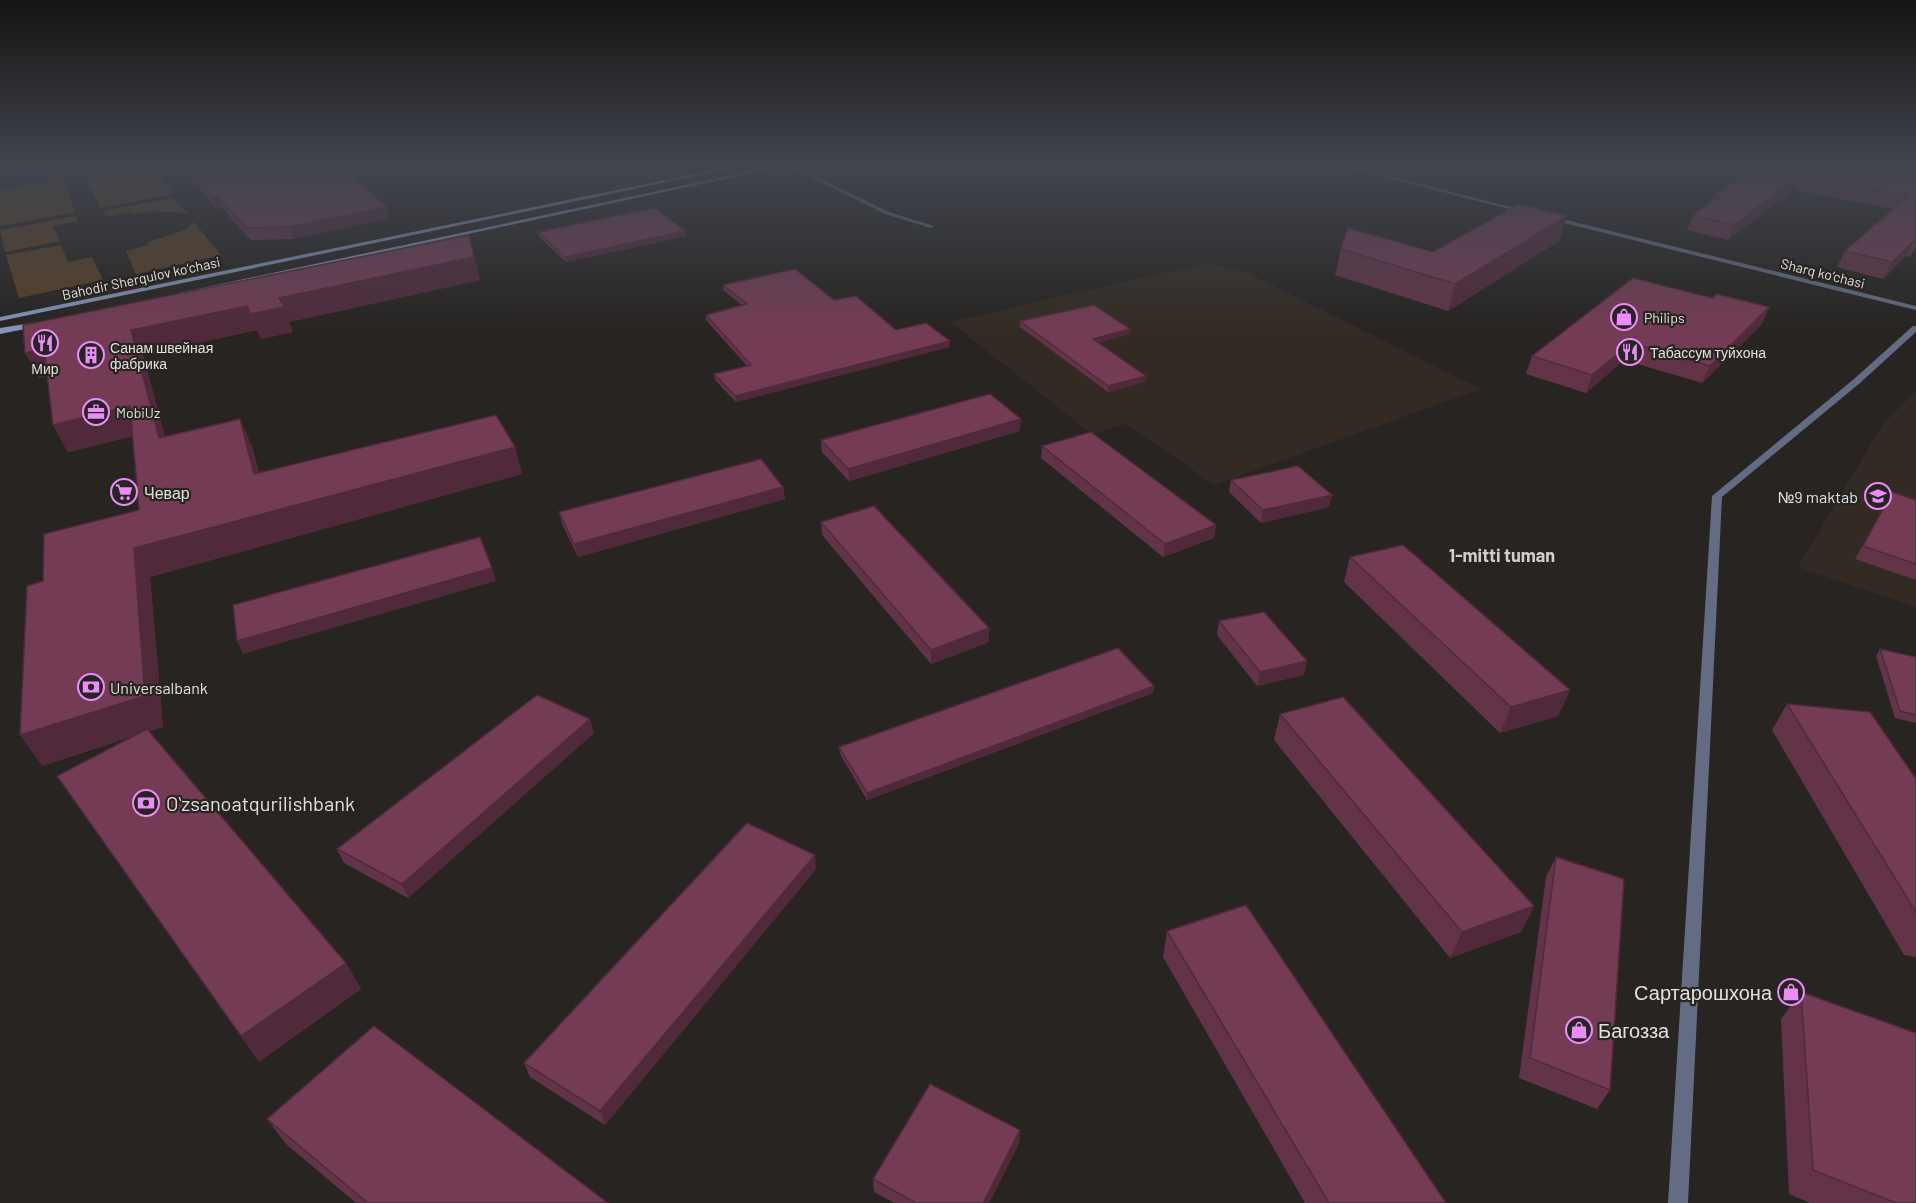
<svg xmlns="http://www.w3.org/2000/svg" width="1916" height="1203" viewBox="0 0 1916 1203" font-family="Barlow,sans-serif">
	<rect width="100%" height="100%" fill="#272421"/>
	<g fill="#332b23">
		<path d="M1206,263l36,7 239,119 -267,96 -87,-61 -35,10 -142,-112z"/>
		<path d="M1916,391v216l-118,-40 85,-143z"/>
	</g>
	<g fill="#583f26">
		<path d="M140,165l16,4 17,25 -72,14 -18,-33z"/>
		<path d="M64,178l11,34 -75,14v-36z"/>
		<path d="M173,198l15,15 -37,-2 -18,3 -2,-2 -25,4 -3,-5z"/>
		<path d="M76,216l2,5 -25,5 7,15 -55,11 -5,-22z"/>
		<path d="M194,222l27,33 -85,19 -10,-23 23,-6 -1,-3 37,-12z"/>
		<path d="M61,245l7,17 24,-5 11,23 -84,18 -13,-43z"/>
	</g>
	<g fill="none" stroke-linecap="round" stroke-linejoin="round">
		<path fill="#646c83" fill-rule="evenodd" d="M786,165h7l96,47 45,14 -3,2 -46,-14z"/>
		<g fill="#646c83" fill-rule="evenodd">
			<path d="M1337,165h10l184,47 -3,2z"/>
			<path d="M1550,216l366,90v4l-368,-91v-2z"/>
			<path d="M1913,326h3v6l-56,51 -138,114 -34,706h-20l44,-707 142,-117z"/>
		</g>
		<g fill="#8794b9" fill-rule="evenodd">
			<path d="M738,165h11l-749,156v-4z"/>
			<path d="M779,165h11l-607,130 -4,-2z"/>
			<path d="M37,322h3v4l-40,8v-6z"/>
		</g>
	</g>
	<g fill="#633448">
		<path d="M15,165h61l-42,7h-15z"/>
		<path d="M180,165h157l50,42 3,11 -97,21 -42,1 -29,-32 -5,1z"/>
		<path d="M1089,165h66v1l-43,9z"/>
		<path d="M1244,165h51l-20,8z"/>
		<path d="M1746,165h170v81l-6,11 -4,-1 -23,23 -46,-12 8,-16 48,-42 -99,-19 -66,50 -41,-10 6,-15 17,-12 4,-8 42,-28z"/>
		<path d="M1567,216l-8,25 -111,70 -113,-36 6,-26 92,3z"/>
		<path d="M538,232l148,4 -120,26 -27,-25z"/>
		<path d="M469,235l11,45 -191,42 4,10 -32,7 -4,-9 -114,25 22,82 87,9 7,27 256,-26 7,27 -372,103 13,150 -14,4 197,232 15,26 -102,73 -202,-286 77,-40 -92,30 1,-185 96,-71 -6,-74 -65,16 -15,-27 -6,-49 -8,2z"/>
		<path d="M723,285l111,15 62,30 54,17 -214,55 -21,-22 -1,-6 33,-8 -41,-46v-5l36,-10 -19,-15z"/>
		<path d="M1712,298l57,9 -7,17 -60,59 -78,-23 -38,33 -60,-19 6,-18z"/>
		<path d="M1020,321l110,8 -1,5 -31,9 48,33 -1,6 -37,10 -88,-65z"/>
		<path d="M1020,431l-171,50 -27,-29 -1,-12z"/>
		<path d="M1042,446l174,79 -2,13 -51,19 -122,-99z"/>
		<path d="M1231,480l101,15 -3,12 -68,16 -32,-31z"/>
		<path d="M783,487l2,12 -207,58 -16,-33 -3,-12z"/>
		<path d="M1892,492l24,8v80l-61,-21z"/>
		<path d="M821,522l168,120 -58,22 -109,-129z"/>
		<path d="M1350,557l220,133 -12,26 -58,17 -156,-151z"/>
		<path d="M1219,621l85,54 -47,11 -40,-51z"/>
		<path d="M1880,649l36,8v66l-21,-5 -19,-62z"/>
		<path d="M1154,686l-1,7 -286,107 -27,-46 -1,-7z"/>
		<path d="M1787,704l129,75v178l-12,-2 -132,-225z"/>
		<path d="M1280,714l254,192 -13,26 -71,26 -176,-218z"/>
		<path d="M590,719l4,14 -186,165 -64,-35 -7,-14z"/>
		<path d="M1556,857l54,233 -13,19 -78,-31 27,-201z"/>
		<path d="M816,869l-211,256 -75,-48 -6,-14z"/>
		<path d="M1167,931l279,272h-141l-142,-246z"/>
		<path d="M1801,992l115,211h-106l-21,-9 -8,-175z"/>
		<path d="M267,1119l341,84h-252l-70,-59z"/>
		<path d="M1020,1130l-1,13 -30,60h-95l-20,-11 -1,-13z"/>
	</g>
	<g fill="#502a3b">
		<path d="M31,165h45l-42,7z"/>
		<path d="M151,165h19l-18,3z"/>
		<path d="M1113,165h42v1l-43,9z"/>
		<path d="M1277,165h18l-20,8z"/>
		<path d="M1800,175l-6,15 -66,50 6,-15z"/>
		<path d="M217,196l5,12 -5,1 -4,-12z"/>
		<path d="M387,207l3,11 -97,21 -4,-12z"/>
		<path d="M1567,216l-8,25 -111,70 7,-27z"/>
		<path d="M685,231l1,5 -120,26 -1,-5z"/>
		<path d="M469,235l11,45 -191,42 4,10 -32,7 -10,-25 28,-16z"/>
		<path d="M1914,241l-8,15 -23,23 9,-17z"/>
		<path d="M247,306l10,24 -114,25 29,111 -13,-28 -28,-108z"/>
		<path d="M1769,307l-7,17 -60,59 8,-17z"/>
		<path d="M1130,329l-1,5 -37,10 1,-5z"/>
		<path d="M950,341v6l-214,55 -1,-6z"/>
		<path d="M1631,343l-7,17 -38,33 6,-18z"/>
		<path d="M44,349l13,25 -18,4 -14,-25z"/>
		<path d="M1146,376l-1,6 -37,10v-6z"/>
		<path d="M130,406l13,27 -75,19 -15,-27z"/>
		<path d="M240,419l12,27 15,56 -13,-28z"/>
		<path d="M1021,419l-1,12 -171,50 -1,-12z"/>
		<path d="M515,447l7,27 -372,103 13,150 -121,39 -22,-31 114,-187z"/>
		<path d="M783,487l2,12 -207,58 -4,-13z"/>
		<path d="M1332,495l-3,12 -68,16 2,-13z"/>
		<path d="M1216,525l-2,13 -51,19 2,-13z"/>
		<path d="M492,568l4,13 -253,73 -6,-13z"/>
		<path d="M989,628v14l-58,22v-14z"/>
		<path d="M1307,661l-3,14 -47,11 3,-14z"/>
		<path d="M1154,686l-1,7 -286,107v-7z"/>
		<path d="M1570,690l-12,26 -58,17 11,-26z"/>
		<path d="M590,719l4,14 -186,165 -6,-14z"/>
		<path d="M815,855l1,14 -211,256 -5,-14z"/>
		<path d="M1534,906l-13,26 -71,26 12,-26z"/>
		<path d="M346,963l15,26 -102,73 -18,-26z"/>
		<path d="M1020,1130l-1,13 -30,60h-6z"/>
	</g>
	<g fill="#733c54" stroke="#502a3b" stroke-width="1.5">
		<path d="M185,165h152l50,42 -98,20 -43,1 -29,-32 -4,1z"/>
		<path d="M1758,165h158v76h-2l-22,21 -47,-11 63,-55 -108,-21 -66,50 -41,-10 27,-18 -6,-2z"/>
		<path d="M1519,204l48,12 -112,68 -114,-35 7,-21 85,24z"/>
		<path d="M655,208l30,23 -120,26 -27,-25z"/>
		<path d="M469,235l5,22 -195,41 5,9 -33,7 -4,-8 -116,24 28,108 81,-19 14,55 242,-59 19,32 -381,101 11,148 -125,39 7,-149 16,-5 1,-47 95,-24 -9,-104 -77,19 -9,-76 -19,4 -2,-28z"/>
		<path d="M795,269l39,31 22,-4 40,34 30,-7 24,18 -215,55 -21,-22 37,-9 -45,-50 41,-11 -24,-19z"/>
		<path d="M1633,278l79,20 5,-4 52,13 -59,59 -79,-23 -39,32 -60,-19z"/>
		<path d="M1094,305l36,24 -37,10 53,37 -38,10 -88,-65z"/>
		<path d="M990,394l31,25 -173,50 -27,-29z"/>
		<path d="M1091,432l125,93 -51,19 -123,-98z"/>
		<path d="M761,459l22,28 -209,57 -15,-32z"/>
		<path d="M1298,466l34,29 -69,15 -32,-30z"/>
		<path d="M1892,492l24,8v64l-53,-18z"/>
		<path d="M874,506l115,122 -58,22 -110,-128z"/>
		<path d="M480,537l12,31 -255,73 -4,-36z"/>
		<path d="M1403,545l167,145 -59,17 -161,-150z"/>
		<path d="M1264,612l43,49 -47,11 -41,-51z"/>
		<path d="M1118,648l36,38 -287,107 -28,-46z"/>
		<path d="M1880,649l36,8v58l-16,-4z"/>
		<path d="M537,695l53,24 -188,165 -65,-35z"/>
		<path d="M1343,697l191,209 -72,26 -182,-218z"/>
		<path d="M1787,704l83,8 46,67v133z"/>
		<path d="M147,729l199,234 -105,73 -184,-260z"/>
		<path d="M747,823l68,32 -215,256 -76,-48z"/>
		<path d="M1556,857l68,22 -14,211 -80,-32z"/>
		<path d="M1246,905l200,298h-117l-162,-272z"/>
		<path d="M1801,992l115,41v170h-20l-83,-33z"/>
		<path d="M374,1026l234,177h-240l-101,-84z"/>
		<path d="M930,1084l90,46 -37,73h-67l-43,-24z"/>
	</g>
	<linearGradient id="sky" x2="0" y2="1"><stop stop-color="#151412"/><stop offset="0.5" stop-color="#41454e"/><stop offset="1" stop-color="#41454e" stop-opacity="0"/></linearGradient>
	<rect width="1916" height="333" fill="url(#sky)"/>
	<defs>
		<symbol id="shop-ring" viewBox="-11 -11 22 22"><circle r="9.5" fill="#272421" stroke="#ec8cfb" stroke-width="1.5"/><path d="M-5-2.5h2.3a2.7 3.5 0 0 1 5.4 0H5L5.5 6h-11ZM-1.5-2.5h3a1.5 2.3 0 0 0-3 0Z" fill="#ec8cfb"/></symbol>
		<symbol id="restaurant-ring" viewBox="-11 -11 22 22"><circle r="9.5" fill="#272421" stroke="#ec8cfb" stroke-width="1.5"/><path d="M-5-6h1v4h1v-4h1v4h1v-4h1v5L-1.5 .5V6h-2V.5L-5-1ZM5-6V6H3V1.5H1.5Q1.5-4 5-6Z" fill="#ec8cfb"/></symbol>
		<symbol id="building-ring" viewBox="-11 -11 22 22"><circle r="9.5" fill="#272421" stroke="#ec8cfb" stroke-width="1.5"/><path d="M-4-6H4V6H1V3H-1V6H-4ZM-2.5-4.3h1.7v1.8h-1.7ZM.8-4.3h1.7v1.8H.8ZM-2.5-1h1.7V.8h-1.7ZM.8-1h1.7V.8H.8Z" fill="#ec8cfb"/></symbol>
		<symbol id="office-ring" viewBox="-11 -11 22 22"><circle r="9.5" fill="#272421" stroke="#ec8cfb" stroke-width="1.5"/><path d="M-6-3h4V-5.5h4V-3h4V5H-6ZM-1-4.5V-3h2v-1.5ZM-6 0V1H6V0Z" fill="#ec8cfb"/></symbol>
		<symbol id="supermarket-ring" viewBox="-11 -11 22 22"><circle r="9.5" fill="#272421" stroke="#ec8cfb" stroke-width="1.5"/><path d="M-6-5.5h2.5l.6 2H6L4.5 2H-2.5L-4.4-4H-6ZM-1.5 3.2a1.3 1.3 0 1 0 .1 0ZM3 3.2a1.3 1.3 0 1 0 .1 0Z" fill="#ec8cfb"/></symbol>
		<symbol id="school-ring" viewBox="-11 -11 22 22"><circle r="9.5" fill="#272421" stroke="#ec8cfb" stroke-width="1.5"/><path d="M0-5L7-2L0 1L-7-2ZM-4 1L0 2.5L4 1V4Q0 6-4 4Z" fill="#ec8cfb"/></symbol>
		<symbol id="bank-ring" viewBox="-11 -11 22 22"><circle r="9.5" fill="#272421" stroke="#ec8cfb" stroke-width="1.5"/><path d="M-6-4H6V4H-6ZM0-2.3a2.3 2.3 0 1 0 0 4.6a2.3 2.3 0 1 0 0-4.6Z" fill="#ec8cfb"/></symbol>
	</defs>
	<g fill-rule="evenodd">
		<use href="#shop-ring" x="1609" y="302" width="30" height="30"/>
		<use href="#restaurant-ring" x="30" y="328" width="30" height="30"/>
		<use href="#restaurant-ring" x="1615" y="337" width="30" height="30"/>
		<use href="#building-ring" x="76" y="340" width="30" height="30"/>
		<use href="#office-ring" x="81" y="397" width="30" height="30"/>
		<use href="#supermarket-ring" x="109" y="477" width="30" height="30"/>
		<use href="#school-ring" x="1863" y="481" width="30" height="30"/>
		<use href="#bank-ring" x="76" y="672" width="30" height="30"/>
		<use href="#bank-ring" x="131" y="788" width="30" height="30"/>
		<use href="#shop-ring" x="1776" y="977" width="30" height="30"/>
		<use href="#shop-ring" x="1564" y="1015" width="30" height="30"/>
	</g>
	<g text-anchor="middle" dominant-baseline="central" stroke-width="4.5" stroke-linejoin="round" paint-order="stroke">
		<g font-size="14" fill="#e2e0de" stroke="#272421">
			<text transform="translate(1823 273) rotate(14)">Sharq ko‘chasi</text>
			<text transform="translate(141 278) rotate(-12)">Bahodir Sherqulov ko‘chasi</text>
		</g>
		<g font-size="14" fill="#e2e0de" stroke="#272421" text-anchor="start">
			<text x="1644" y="317">Philips</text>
			<text x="110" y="347">Санам швейная<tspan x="110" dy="16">фабрика</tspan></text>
			<text x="1650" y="352">Табассум туйхона</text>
			<text x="45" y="368" text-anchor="middle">Мир</text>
			<text x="116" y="412">MobiUz</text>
		</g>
		<g font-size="16" fill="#e2e0de" stroke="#272421" text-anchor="start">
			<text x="144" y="492">Чевар</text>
			<text x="1858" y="496" text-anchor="end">№9 maktab</text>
			<text x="110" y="687">Universalbank</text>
		</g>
		<g font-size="18" font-weight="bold" fill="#d3ceca" stroke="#272421">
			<text x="1502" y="555">1-mitti tuman</text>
		</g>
		<g font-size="20" fill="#e2e0de" stroke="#272421" text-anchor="start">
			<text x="166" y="803">Oʻzsanoatqurilishbank</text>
			<text x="1772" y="992" text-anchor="end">Сартарошхона</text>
			<text x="1598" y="1030">Багозза</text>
		</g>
	</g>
</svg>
